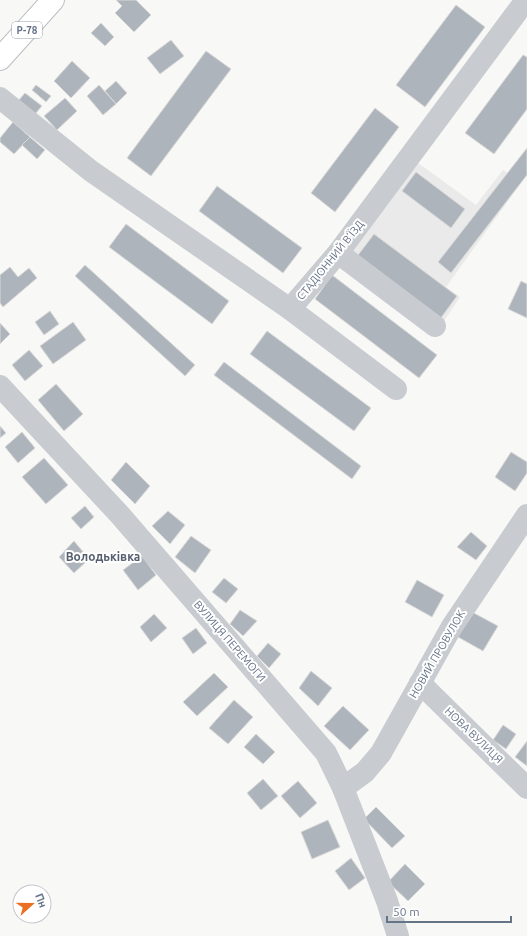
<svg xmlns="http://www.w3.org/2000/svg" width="527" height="936" viewBox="0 0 527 936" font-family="Ubuntu,sans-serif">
	<rect width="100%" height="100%" fill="#f8f9f6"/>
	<path fill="#e9eae9" d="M414,160l62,45 27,-35 18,13 -75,104 14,10 -18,27 -90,-71z"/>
	<g fill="#aeb4bc" stroke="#dadad8">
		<path d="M116,0h20l15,15 -17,17 -19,-19 7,-7z"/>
		<path d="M456,5l29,22 -60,80 -29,-22z"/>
		<path d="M101,23l13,14 -9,9 -14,-13z"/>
		<path d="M171,40l13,16 -24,18 -13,-16z"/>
		<path d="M206,51l25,18 -80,107 -24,-18z"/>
		<path d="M523,55l4,2v52l-33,45 -29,-21z"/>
		<path d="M72,61l18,17 -19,20 -17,-17z"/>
		<path d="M116,81l11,12 -11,11 -11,-13z"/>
		<path d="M36,85l15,11 -5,6 -14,-12z"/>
		<path d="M99,85l17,19 -13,11 -16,-19z"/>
		<path d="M25,93l17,13 -7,8 -17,-13z"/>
		<path d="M65,98l12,13 -20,19 -13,-14z"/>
		<path d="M375,108l24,19 -64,85 -24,-19z"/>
		<path d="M13,122l17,15 -16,17 -14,-12v-4z"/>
		<path d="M30,137l15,13 -8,9 -15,-14z"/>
		<path d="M527,148v27l-76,98 -13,-11z"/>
		<path d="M416,172l49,37 -14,19 -49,-37z"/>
		<path d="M217,186l85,62 -19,25 -84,-62z"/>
		<path d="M126,224l103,77 -17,23 -103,-77z"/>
		<path d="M374,234l83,62 -22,30 -83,-63z"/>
		<path d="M85,265l110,100 -10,11 -110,-100z"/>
		<path d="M10,267l8,10 11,-9 8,10 -34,29 -3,-4v-28z"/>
		<path d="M332,275l105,80 -18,23 -104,-79z"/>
		<path d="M521,281l6,3v34l-19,-9z"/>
		<path d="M50,311l9,13 -15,11 -9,-13z"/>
		<path d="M73,322l13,18 -33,24 -13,-18z"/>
		<path d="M0,323l10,11 -10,10z"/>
		<path d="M267,331l104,77 -17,23 -104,-77z"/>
		<path d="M29,350l14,16 -18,15 -13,-16z"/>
		<path d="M224,362l137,104 -9,13 -138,-104z"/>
		<path d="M56,384l27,30 -19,17 -26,-31z"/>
		<path d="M0,426l6,7 -6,5z"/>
		<path d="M22,432l13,16 -17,15 -13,-16z"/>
		<path d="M511,452l16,10v11l-12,18 -20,-14z"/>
		<path d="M44,458l24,27 -22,19 -24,-27z"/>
		<path d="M126,462l24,24 -15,18 -24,-24z"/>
		<path d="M85,506l9,11 -13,12 -10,-11z"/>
		<path d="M168,511l17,14 -15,19 -18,-18z"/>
		<path d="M471,532l16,14 -11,14 -19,-13z"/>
		<path d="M191,536l20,14 -16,23 -20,-16z"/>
		<path d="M74,541l15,18 -15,14 -15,-16z"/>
		<path d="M142,556l14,19 -18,15 -15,-20z"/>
		<path d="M224,578l14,11 -12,14 -14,-11z"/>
		<path d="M417,580l27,15 -12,22 -27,-15z"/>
		<path d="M240,610l17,11 -14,15 -13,-12z"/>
		<path d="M472,612l26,14 -15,25 -25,-14z"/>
		<path d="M154,614l13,14 -16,14 -11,-15z"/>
		<path d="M196,628l11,15 -14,11 -11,-16z"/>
		<path d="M268,643l13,11 -12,14 -12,-12z"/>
		<path d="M311,671l21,17 -14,18 -19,-18z"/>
		<path d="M214,673l14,14 -31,29 -14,-14z"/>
		<path d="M234,700l19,17 -25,27 -19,-16z"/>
		<path d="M343,706l26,24 -19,20 -26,-24z"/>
		<path d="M503,725l13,9 -10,15 -13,-9z"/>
		<path d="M256,734l19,18 -12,12 -19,-17z"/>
		<path d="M527,741v25l-12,-9z"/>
		<path d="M263,779l15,17 -17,14 -14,-17z"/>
		<path d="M298,781l19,22 -17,15 -19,-22z"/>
		<path d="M376,807l29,29 -13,12 -28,-29z"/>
		<path d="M328,820l12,27 -28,12 -11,-27z"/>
		<path d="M351,858l14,20 -16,12 -14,-19z"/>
		<path d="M405,864l20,20 -17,17 -20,-19z"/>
	</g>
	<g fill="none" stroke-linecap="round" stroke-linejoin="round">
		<defs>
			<path id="major" d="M0,59l53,-59"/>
		</defs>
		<use href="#major" stroke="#bbbec2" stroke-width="24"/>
		<g stroke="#c8cbcf" stroke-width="22">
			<path d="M0,98l91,73 199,138 48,-56 188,-253"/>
			<path d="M338,253l97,73"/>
			<path d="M290,309l106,80"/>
			<path d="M0,386l120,129 206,238 17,35 44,113 11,35"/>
			<path d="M420,683l107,105"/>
			<path d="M343,788l22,-16 16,-19 70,-125 76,-113"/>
		</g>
		<use href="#major" stroke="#fff" stroke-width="22"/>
	</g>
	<g text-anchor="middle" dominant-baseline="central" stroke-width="4" stroke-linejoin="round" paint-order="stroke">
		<rect fill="#fff" stroke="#949eac" stroke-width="1" x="12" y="22" width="30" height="16" rx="3"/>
		<g font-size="10" font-weight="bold" fill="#667488">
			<text x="27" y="30">Р-78</text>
		</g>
		<g font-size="11" fill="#667488" stroke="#fff">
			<text transform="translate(330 260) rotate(-51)">СТАДІОННИЙ В’ЇЗД</text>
			<text transform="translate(230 641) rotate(49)">ВУЛИЦЯ ПЕРЕМОГИ</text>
			<text transform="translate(437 654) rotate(-60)">НОВИЙ ПРОВУЛОК</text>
			<text transform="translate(474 735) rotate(44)">НОВА ВУЛИЦЯ</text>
		</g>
		<g font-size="12" font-weight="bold" fill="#555f6d" stroke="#fff">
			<text x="103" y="556">Володьківка</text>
		</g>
	</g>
	<g transform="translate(32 904) rotate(69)"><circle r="19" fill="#ffffff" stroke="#c2c7cf"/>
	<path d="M0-3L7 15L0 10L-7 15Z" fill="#ea6f24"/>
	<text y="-6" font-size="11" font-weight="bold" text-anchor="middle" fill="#667488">Пн</text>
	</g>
	<path d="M387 916v6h124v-6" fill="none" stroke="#667488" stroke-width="2"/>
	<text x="393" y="916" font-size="12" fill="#667488" stroke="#ffffff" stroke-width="3" paint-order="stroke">50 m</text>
</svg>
